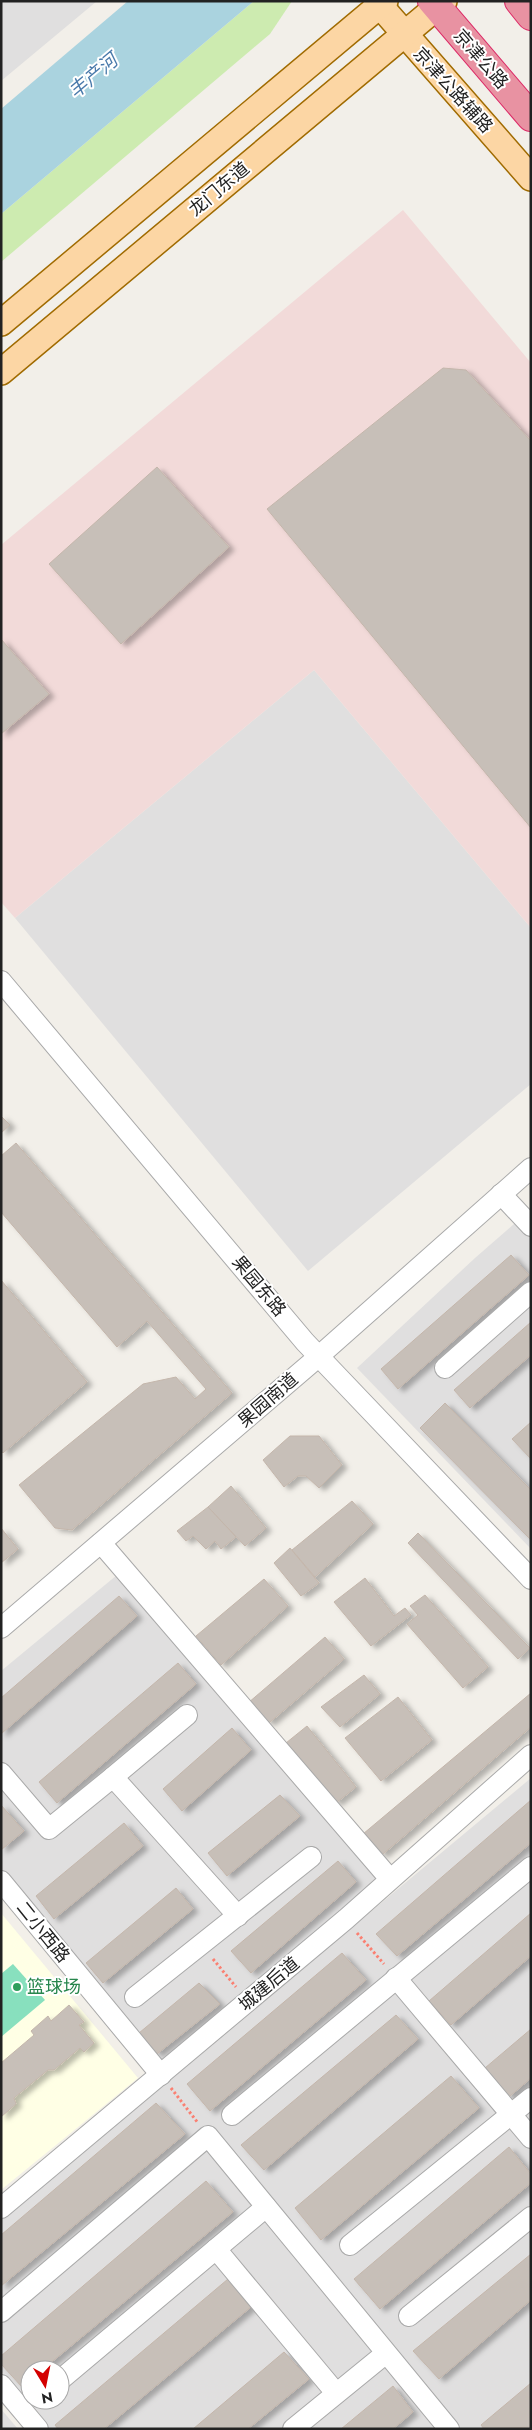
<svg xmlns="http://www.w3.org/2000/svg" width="532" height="2430" viewBox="0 0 532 2430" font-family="Jost,'Noto Sans SC',sans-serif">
	<defs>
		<filter id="shadow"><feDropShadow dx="5.5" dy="3" stdDeviation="2.5" flood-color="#0004"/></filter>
	</defs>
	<rect width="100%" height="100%" fill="#f2efe9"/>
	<g fill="#e0dfdf" fill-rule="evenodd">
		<path d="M1,1h96l-96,80z"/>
		<path d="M314,670l217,258v156l-223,187 -293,-353z"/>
		<path d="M531,1209v340l-174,-181 118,-110z"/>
		<path d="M117,1575l260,304 -218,184 -158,-190v-202z"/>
		<path d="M531,1778v651h-481l-49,-58v-151zM30,2370h30v30h-30z"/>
		<path d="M1,2409l17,20h-17z"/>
	</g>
	<path fill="#f2dad9" d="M403,210l128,153v565l-217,-258 -299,248 -14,-16v-357z"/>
	<path fill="#ffffe5" d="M1,1913l137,165 -137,112z"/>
	<path fill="#cdebb0" d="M254,1h38l-22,33 -269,228v-48z"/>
	<path fill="#88e0be" d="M13,1964l32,36 -44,37v-63z"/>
	<path fill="#aad3df" d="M128,1h126l-253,213v-105z"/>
	<g fill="#c7bfb8" stroke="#c4b6ab" filter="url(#shadow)">
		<path d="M443,368l23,2 65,71v387l-264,-319z"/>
		<path d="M157,467l72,80 -108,97 -72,-80z"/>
		<path d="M1,639l48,55 -48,40z"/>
		<path d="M1,1116l9,9 -9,8z"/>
		<path d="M16,1143l216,250 -160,137 -17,-2 -36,-43 124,-101 33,-7 19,22 11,-10 -59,-68 -30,26 -116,-135v-56z"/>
		<path d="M511,1255l18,20 -131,114 -17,-20z"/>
		<path d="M1,1280l86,102 -84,71 -2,-2z"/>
		<path d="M531,1322v33l-61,53 -16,-18z"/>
		<path d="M445,1403l86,87v50l-111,-112z"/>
		<path d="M531,1422v37l-19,-20z"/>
		<path d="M290,1436h29l23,29 -23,23 -13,-12h-8l-14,11 -21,-27z"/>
		<path d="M231,1486l35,42 -21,18 -37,-39z"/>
		<path d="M352,1501l21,23 -58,53 -23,-27z"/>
		<path d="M208,1507l28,30 -15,12 -6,-8 -9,8 -13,-13 -7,5 -9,-10z"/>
		<path d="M1,1528l17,21 -17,14z"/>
		<path d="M418,1533l112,115 -12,11 -110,-116z"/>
		<path d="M290,1548l29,35 -18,13 -27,-33z"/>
		<path d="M365,1578l29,38 11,-8 6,7 -40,31 -37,-44z"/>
		<path d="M264,1579l24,27 -67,59 -25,-29z"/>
		<path d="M425,1595l63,72 -25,21 -56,-64 11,-9 -8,-9z"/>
		<path d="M119,1596l18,20 -136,118v-36z"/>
		<path d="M325,1637l19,22 -75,64 -21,-20z"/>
		<path d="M178,1663l18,21 -139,119 -18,-21z"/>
		<path d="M364,1675l16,19 -40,33 -19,-20z"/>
		<path d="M531,1693v34l-149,128 -19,-21z"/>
		<path d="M398,1697l34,43 -51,41 -36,-43z"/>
		<path d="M307,1726l49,61 -20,16 -50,-60z"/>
		<path d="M232,1728l19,22 -69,61 -19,-22z"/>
		<path d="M280,1795l20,21 -73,60 -19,-23z"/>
		<path d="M531,1800v43l-134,113 -21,-22z"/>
		<path d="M1,1805l23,26 -23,19z"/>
		<path d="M124,1823l19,23 -89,73 -18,-23z"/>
		<path d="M338,1861l18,21 -105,91 -20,-22z"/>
		<path d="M176,1888l17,21 -90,74 -17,-20z"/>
		<path d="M531,1913v43l-80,69 -22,-24z"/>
		<path d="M342,1953l24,27 -156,131 -23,-27z"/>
		<path d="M199,1983l21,21 -63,50 -18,-21z"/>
		<path d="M69,2005l15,17 -5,3 15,18 -10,9 -4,-4 -26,22h-6l-34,28 2,6 -15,13v-54l33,-28 -3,-4 17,-15 3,5z"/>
		<path d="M396,2015l22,24 -154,131 -23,-25z"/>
		<path d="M531,2029v49l-22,19 -24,-29z"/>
		<path d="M451,2076l28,32 -158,132 -26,-32z"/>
		<path d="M156,2103l29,31 -184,152v-51z"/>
		<path d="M509,2147l22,27v9l-151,126 -26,-30z"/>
		<path d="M206,2181l27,31 -191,158h-12v10l-8,7 -21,-23v-8z"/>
		<path d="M531,2254v46l-92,79 -26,-28z"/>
		<path d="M228,2279l23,28 -147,122h-46l-3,-4z"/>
		<path d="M284,2352l25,27 -61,50h-55z"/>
		<path d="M531,2383v44l-47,2 -3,-4z"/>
		<path d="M393,2386l20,26 -20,17h-52z"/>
	</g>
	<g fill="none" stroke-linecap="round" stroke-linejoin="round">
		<defs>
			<g id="minor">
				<path d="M1,981l304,361 226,237"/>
				<path d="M501,1194l30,32"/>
				<path d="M445,1368l86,-76"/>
				<path d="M101,1543l289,336"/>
				<path d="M1,1628l309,-264 221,-196"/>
				<path d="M1,1773l48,56 64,-52 125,139"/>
				<path d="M113,1777l74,-62"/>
				<path d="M1,1881l160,194"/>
				<path d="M396,1978l135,160"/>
				<path d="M135,1997l176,-140"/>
				<path d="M232,2115l299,-248"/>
				<path d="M1,2208l345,-289 185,-164"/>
				<path d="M350,2245l181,-147"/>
				<path d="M216,2249l120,144"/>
				<path d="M1,2312l207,-176 241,293"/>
				<path d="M409,2316l122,-99"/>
				<path d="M60,2380l206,-173"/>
				<path d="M1,2385l37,44"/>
				<path d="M293,2429l92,-75"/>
			</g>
			<g id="major">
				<path d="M376,1l155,177"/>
				<path d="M1,323l384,-322"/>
				<path d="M1,372l443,-371"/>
			</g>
			<g id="highway">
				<path d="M432,1l99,116"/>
				<path d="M519,1l12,15"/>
			</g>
		</defs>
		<use href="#minor" stroke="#a9a9a9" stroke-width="22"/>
		<use href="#major" stroke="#a06b00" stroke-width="28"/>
		<use href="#highway" stroke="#dc2a67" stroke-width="30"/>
		<g stroke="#fa8072" stroke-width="3" stroke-dasharray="2.5 2.5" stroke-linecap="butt">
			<path d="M357,1933l27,31"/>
			<path d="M213,1959l23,28"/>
			<path d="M171,2088l27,35"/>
		</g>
		<use href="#minor" stroke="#fff" stroke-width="20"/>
		<use href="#major" stroke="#fcd6a4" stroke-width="25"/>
		<use href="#highway" stroke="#e892a2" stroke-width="28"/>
	</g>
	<circle fill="#2e9e5b" stroke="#fff" stroke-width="2" cx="17" cy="1987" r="5"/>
	<g text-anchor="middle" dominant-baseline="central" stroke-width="4" stroke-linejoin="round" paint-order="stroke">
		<g font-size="18" fill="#222" stroke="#fff">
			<text transform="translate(481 59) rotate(49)">京津公路</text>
			<text transform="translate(453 90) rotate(48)">京津公路辅路</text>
			<text transform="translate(219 189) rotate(-40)">龙门东道</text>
			<text transform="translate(259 1286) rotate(50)">果园东路</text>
			<text transform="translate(268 1400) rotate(-41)">果园南道</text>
			<text transform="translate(43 1932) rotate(51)">二小西路</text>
			<text transform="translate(269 1984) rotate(-40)">城建后道</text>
		</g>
		<g font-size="18" fill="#27864d" stroke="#fff" text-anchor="start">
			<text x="27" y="1987">篮球场</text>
		</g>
		<g font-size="19" font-style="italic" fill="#4a7aab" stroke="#fff">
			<text transform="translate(93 76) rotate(-40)">丰产河</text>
		</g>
	</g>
	<rect width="532" height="2430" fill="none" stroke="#222222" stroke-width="5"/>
	<g transform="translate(45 2385) rotate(170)"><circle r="24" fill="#ffffff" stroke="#a7a7a7"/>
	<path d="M0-4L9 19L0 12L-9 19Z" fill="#d40000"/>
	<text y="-8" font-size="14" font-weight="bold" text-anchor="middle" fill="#222222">N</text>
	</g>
</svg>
